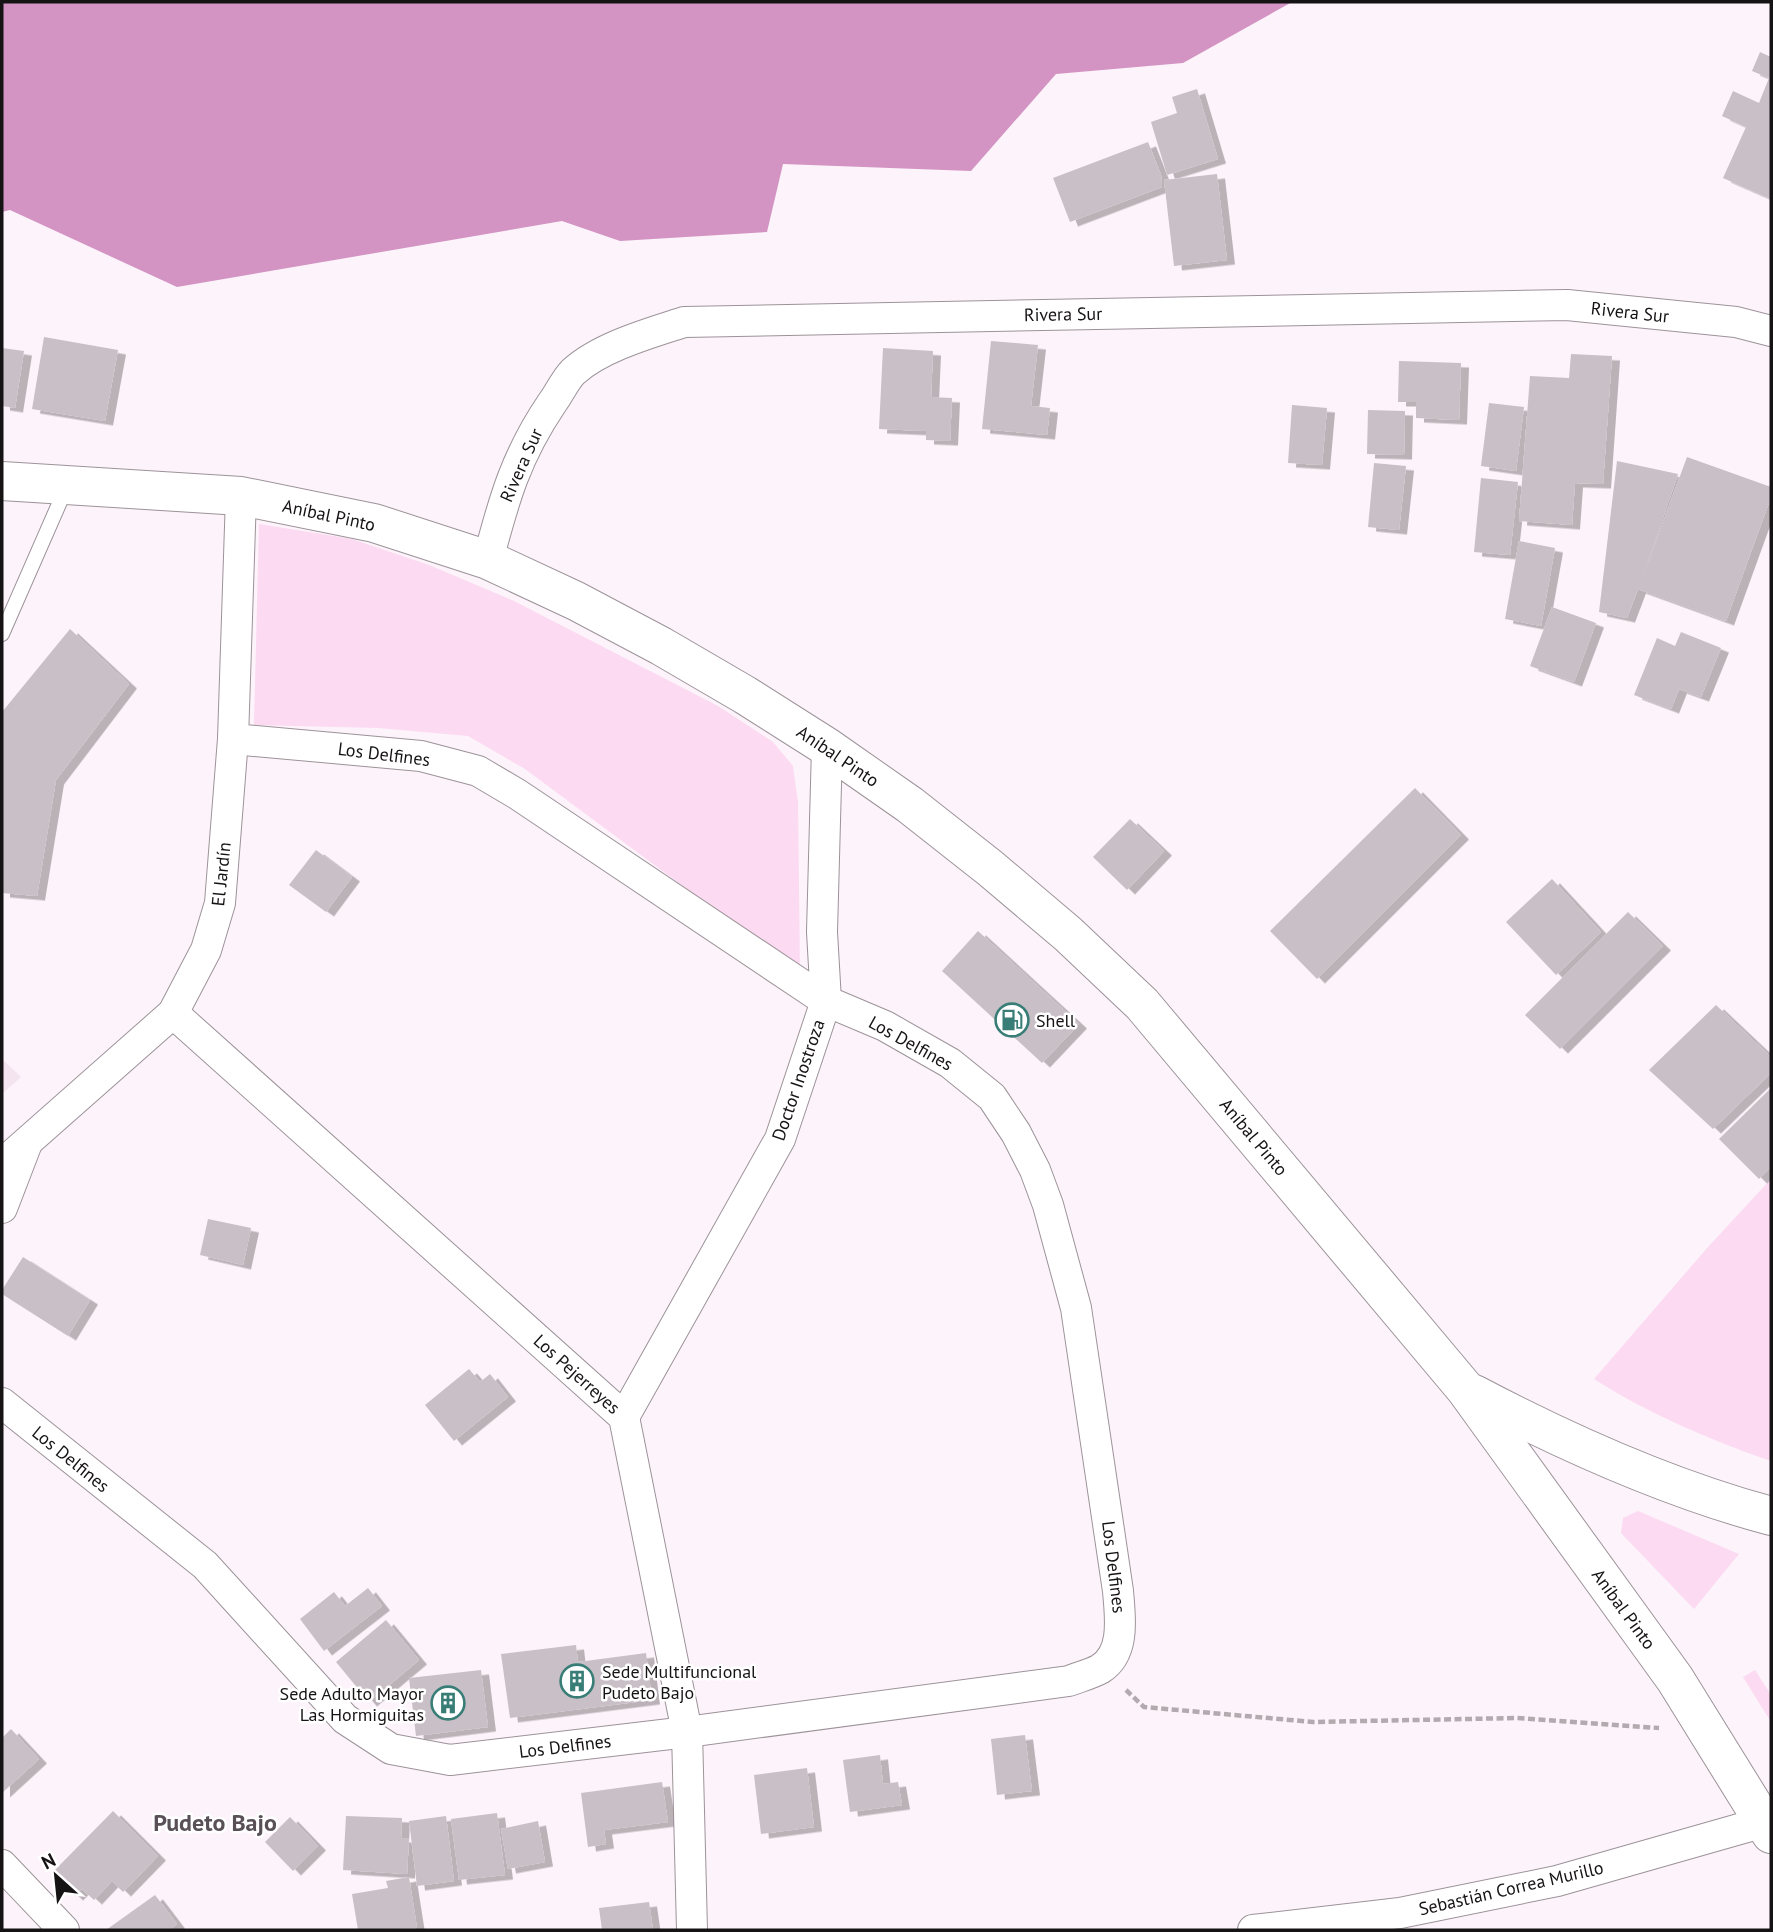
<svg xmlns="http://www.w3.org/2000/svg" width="1773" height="1932" viewBox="0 0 1773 1932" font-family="'PT Sans',sans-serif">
	<defs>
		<filter id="shadow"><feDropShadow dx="8" dy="4.5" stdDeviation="0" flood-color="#0004"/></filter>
	</defs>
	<rect width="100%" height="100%" fill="#fdf3fa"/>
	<path fill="#f4e4f0" d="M2,1059l19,18 -19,17z"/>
	<g fill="#fcdaf2">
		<path d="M259,524l93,15 77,26 85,36 204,105 55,36 20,24 5,37 2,170 -275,-204 -57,-33 -90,-8 -124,-3z"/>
		<path d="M1771,1179v282c-61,-21 -122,-47 -177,-82l114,-132z"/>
		<path d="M1638,1511l101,43 -45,55 -73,-76 2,-15z"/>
		<path d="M1755,1670l16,25v27l-28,-45z"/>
	</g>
	<path fill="#d393c3" d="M2,2h1290l-109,61 -127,11 -85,97 -188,-7 -16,68 -147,9 -58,-20 -385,66 -167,-77 -8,2z"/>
	<g fill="#c9bfc6" filter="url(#shadow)">
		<path d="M1760,52l11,5v142l-48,-21 23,-51 -24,-11 11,-25 26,12 10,-25 -17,-7z"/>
		<path d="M1197,89l21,70 -51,16 -16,-53 26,-9 -5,-16z"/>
		<path d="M1148,142l13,33 1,12 -92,35 -17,-44z"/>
		<path d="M1217,174l10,86 -53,6 -10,-86z"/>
		<path d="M44,337l74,13 -13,71 -73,-12z"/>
		<path d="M991,341l47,4 -7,61 19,2 -3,27 -65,-6z"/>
		<path d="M2,348l22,3 -9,57 -13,-2z"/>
		<path d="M883,348l50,3 -2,46 21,1 -2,43 -24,-1v-9l-47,-2z"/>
		<path d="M1571,354l41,2 -9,128 -28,-1 -3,42 -53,-4 11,-145 39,2z"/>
		<path d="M1399,361l62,2 -2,57 -43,-2v-16h-18z"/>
		<path d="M1489,403l35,4 -8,64 -35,-5z"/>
		<path d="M1292,405l35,3 -5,57 -34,-2z"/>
		<path d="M1368,410l37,1 -1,44 -37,-1z"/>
		<path d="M1687,457l84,30v10l-45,124 -88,-32 -11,29 -28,-6 18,-151 61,13 -37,108z"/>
		<path d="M1374,463l32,3 -7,64 -31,-3z"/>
		<path d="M1481,478l37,4 -8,73 -36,-3z"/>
		<path d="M1519,541l36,7 -14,78 -36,-7z"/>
		<path d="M1552,607l44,16 -22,59 -44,-16z"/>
		<path d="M70,629l59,55 -73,96 -19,116 -35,-3v-181z"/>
		<path d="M1681,632l40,16 -20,49 -22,-8 -8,20 -37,-14 23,-57 18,8z"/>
		<path d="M1415,788l46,47 -144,144 -47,-48z"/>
		<path d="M1130,819l34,32 -37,39 -34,-33z"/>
		<path d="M316,850l36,27 -26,35 -37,-27z"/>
		<path d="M1552,879l49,53 -45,43 -50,-53z"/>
		<path d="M1628,912l35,34 -103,103 -35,-34z"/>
		<path d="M978,931l101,93 -37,39 -100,-92z"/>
		<path d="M1716,1005l55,52v16l-58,56 -64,-59z"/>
		<path d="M1771,1088v79l-12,12 -40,-40z"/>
		<path d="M208,1219l43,9 -8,37 -43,-10z"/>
		<path d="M23,1257l67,43 -22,36 -66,-42v-4z"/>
		<path d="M469,1369l11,13 10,-8 18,23 -54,44 -29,-36z"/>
		<path d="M368,1588l14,18 -58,45 -24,-32 34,-27 11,14z"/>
		<path d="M386,1620l33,40 -50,42 -33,-40z"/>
		<path d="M576,1645l2,17 68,-9 6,47 -142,18 -9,-64z"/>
		<path d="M481,1670l7,57 -72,9 -7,-58z"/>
		<path d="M11,1729l28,30 -37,34v-55z"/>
		<path d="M1025,1735l7,56 -35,4 -6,-56z"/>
		<path d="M880,1755l3,29 15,-2 4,23 -52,7 -7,-52z"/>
		<path d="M807,1768l7,59 -53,7 -7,-59z"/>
		<path d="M662,1782l6,40 -64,8 2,14 -18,3 -7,-54z"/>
		<path d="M113,1811l45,45 -35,36 -11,-11 -18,19 -12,-11 -7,7 -23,-23z"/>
		<path d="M497,1813l8,62 -46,5 -8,-61z"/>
		<path d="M346,1816l56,2 -1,20h8l-2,36 -64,-4z"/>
		<path d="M446,1816l8,65 -37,5 -8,-65z"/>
		<path d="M290,1817l28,29 -25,25 -28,-29z"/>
		<path d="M538,1821l7,41 -37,7 -7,-40z"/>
		<path d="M409,1877l8,51 -59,2 -6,-36 36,-6 -2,-7z"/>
		<path d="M155,1895l22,29 -8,6h-63z"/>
		<path d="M649,1902l4,28h-51l-3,-22z"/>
	</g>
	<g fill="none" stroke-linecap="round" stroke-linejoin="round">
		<defs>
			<path id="service" d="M2,634l64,-146"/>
			<g id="minor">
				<path d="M488,560c16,-61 28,-104 64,-157 7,-9 13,-23 21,-31 27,-25 77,-39 111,-50l883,-17 169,17 35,9"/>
				<path d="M173,1013l451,404 63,315 5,198"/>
				<path d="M2,1164l171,-151 33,-63 14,-47 13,-164 8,-243"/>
				<path d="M2,1208l25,-65"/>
				<path d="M2,1403l203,162 140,154 46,30 59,11 237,-28 382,-51c10,-4 22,-7 31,-12 26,-16 20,-53 18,-78l-42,-283 -28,-103 -13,-35 -19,-37 -24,-36 -42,-34 -65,-37 -59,-25 -309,-207 -39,-23 -57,-15 -188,-17"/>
				<path d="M624,1417l156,-278 46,-138 -4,-69 5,-185"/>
				<path d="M2,1865l62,65"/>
				<path d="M1253,1930l147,-17 157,-32 207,-59"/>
			</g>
			<g id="primary">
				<path d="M2,481l239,15 133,27 114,37 88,41 85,45 84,49 82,52 83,58 80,63 78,66 74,70 324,386 209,289 96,155"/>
				<path d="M1474,1394c95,50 193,94 297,122"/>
			</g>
		</defs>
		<use href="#service" stroke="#9c9399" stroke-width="16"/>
		<use href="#minor" stroke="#9c9399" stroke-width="32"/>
		<use href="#primary" stroke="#9c9399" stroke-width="40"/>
		<path stroke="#b2aaaf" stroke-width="4.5" stroke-dasharray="7 3.5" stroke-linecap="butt" d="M1126,1690l18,17 169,15 204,-4 142,10"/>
		<use href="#service" stroke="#fff" stroke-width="14"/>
		<use href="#minor" stroke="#fff" stroke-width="30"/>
		<use href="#primary" stroke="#fff" stroke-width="38"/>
	</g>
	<defs>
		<symbol id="fuel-ring" viewBox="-11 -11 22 22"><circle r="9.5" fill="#fff" stroke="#387e77" stroke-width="1.5"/><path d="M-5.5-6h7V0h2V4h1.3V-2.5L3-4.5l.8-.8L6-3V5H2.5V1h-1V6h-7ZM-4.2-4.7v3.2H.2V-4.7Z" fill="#387e77"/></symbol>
		<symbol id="building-ring" viewBox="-11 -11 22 22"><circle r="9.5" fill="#fff" stroke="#387e77" stroke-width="1.5"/><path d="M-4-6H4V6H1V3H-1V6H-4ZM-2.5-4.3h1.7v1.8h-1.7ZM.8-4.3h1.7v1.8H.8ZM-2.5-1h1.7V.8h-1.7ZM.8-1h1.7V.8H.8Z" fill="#387e77"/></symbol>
	</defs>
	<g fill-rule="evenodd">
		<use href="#fuel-ring" x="993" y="1001" width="38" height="38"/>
		<use href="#building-ring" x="558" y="1662" width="38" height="38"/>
		<use href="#building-ring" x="429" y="1684" width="38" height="38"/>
	</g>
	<g text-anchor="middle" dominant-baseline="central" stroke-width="5" stroke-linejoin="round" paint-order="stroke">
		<g font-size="18" fill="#161315" stroke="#fff">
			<text transform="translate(1630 312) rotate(6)">Rivera Sur</text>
			<text transform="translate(1063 314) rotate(-1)">Rivera Sur</text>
			<text transform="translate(521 465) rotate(-66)">Rivera Sur</text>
			<text transform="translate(329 515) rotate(12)">Aníbal Pinto</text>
			<text transform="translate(384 754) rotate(7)">Los Delfines</text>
			<text transform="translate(838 756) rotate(34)">Aníbal Pinto</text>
			<text transform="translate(221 874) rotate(-84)">El Jardín</text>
			<text transform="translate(911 1043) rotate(29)">Los Delfines</text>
			<text transform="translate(798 1080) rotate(-71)">Doctor Inostroza</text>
			<text transform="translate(1254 1137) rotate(50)">Aníbal Pinto</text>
			<text transform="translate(577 1374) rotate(42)">Los Pejerreyes</text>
			<text transform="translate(71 1459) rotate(39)">Los Delfines</text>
			<text transform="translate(1114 1567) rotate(83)">Los Delfines</text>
			<text transform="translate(1624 1609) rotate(54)">Aníbal Pinto</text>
			<text transform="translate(565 1746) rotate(-7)">Los Delfines</text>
			<text transform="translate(1511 1888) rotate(-13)">Sebastián Correa Murillo</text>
		</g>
		<g font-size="18" fill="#161315" stroke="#fff" text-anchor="start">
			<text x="1036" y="1020">Shell</text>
			<text x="602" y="1671">Sede Multifuncional<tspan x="602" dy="21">Pudeto Bajo</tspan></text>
			<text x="424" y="1693" text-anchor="end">Sede Adulto Mayor<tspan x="424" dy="21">Las Hormiguitas</tspan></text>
		</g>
		<g font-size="24" font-weight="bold" fill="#585056" stroke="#fff">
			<text x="215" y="1822">Pudeto Bajo</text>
		</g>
	</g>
	<rect width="1773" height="1932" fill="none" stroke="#161315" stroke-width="7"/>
	<g transform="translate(56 1876) rotate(333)" stroke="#ffffff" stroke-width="5" paint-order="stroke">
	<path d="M0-5L12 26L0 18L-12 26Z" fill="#161315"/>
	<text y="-10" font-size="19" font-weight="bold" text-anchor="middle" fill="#161315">N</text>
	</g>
</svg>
